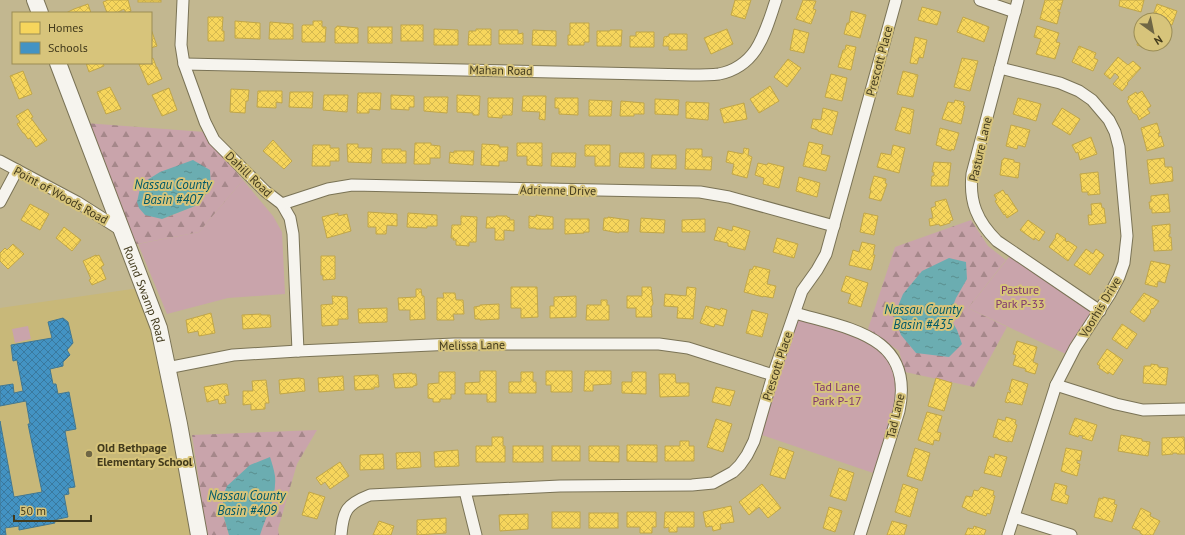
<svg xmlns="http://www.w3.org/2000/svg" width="1185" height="535" viewBox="0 0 1185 535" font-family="'PT Sans',sans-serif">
	<defs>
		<pattern id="forest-firs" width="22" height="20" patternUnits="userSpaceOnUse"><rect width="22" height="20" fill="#c9a4ab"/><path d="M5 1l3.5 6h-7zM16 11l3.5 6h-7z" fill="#a5878a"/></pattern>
		<pattern id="water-ripples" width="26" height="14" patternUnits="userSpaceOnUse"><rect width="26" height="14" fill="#6badb1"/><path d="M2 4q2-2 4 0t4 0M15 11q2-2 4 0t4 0" fill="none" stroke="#5a8e8f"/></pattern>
		<pattern id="homes-cross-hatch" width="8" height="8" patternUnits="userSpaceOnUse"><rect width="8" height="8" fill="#f6d55c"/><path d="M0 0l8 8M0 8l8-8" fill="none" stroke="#d4b84f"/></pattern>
		<pattern id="schools-cross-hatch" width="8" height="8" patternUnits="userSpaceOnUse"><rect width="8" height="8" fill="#4393c3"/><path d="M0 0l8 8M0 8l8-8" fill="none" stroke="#3a799e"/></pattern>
	</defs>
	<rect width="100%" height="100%" fill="#c2b790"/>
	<path fill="#c8b879" d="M139,288l24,86 28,161h-191v-227z"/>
	<g fill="#c9a4ab">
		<path d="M243,180l30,36 9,16 3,62 -57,4 -61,16 -29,-70 61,-12z"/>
		<path d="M1013,252l87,59 -30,45 -102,-48z"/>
		<path d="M795,313l57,17 38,23 12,34 -23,88 -123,-42z"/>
		<path d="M28,326l3,13 -16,4 -3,-14z"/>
	</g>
	<g fill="url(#forest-firs)" fill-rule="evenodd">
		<path d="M85,123l120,9 8,12 30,36 -44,52 -67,13zM211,189l-16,17 -33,13z"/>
		<path d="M971,220l17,26 18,14 -38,48 39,19 -33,60 -69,-15 -6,-21 -31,-22 27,-82z"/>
		<path d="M317,430l-20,34 -19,65 1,6h-19l-37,-21 6,21h-22l-15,-100z"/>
	</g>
	<g fill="url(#water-ripples)">
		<path d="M193,160l17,10 1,19 -16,17 -33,13 -17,-4 -6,-7 -2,-6 4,-18 19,-12z"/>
		<path d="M949,258l17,4 1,17 -11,19 -7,18 8,14 5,14 -13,13 -33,-4 -15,-18 -7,-19 9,-22 19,-23z"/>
		<path d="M270,457c2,6 4,13 5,19 2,21 -9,40 -15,59h-31l-6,-21v-18l4,-10 23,-21z"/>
	</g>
	<g fill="url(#homes-cross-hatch)" stroke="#c0a649">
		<path d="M108,0h20l3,11 -5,2 -2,-4 -6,3v1h-11l-4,-11z"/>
		<rect x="138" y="0" width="23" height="2"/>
		<path d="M735,0h16l-6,19 -14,-4z"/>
		<path d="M803,0l13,1 -3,8 3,1 -5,14 -15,-5z"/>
		<path d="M1045,0h18l-3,10 -2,-1v3h2l-3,12 -17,-5z"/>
		<path d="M1120,0h24l-3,12 -22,-6z"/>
		<path d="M88,4l3,9h-25l8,-4z"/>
		<path d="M1157,4l20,7 -5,14 -7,-2v-3h-8l-5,-2z"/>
		<path d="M922,7l19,5 -4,13 -19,-5z"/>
		<path d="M851,11l15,4 -6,23 -16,-4 3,-11h2z"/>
		<path d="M208,17h15l-1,14h2v10h-16z"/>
		<path d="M963,17l26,10 -5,15 -27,-10z"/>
		<path d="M235,21l25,2v16l-25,-1z"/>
		<path d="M313,21h9v6h4l-1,15h-23v-16l1,-1h10z"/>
		<path d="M270,22l23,2v15h-24z"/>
		<path d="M570,23h19v19h-5v3h-16v-10h2z"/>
		<rect x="401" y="25" width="22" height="16"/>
		<path d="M337,26l21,2v15h-23v-15l2,-1z"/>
		<path d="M1037,26l22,7 -3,9 4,1 -5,16 -19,-5 5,-15 -7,-2z"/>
		<rect x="368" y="27" width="24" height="16"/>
		<path d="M151,29l6,17 -6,2z"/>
		<path d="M434,29l24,1v15h-24z"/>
		<path d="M476,29h15v16h-23l1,-14h7z"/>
		<path d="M727,29l6,15 -22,10 -7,-16z"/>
		<path d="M794,29l15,4 -5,20 -14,-3z"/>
		<path d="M499,30h19v4l5,-1v11h-24z"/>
		<path d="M533,30l23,1v15l-24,-1z"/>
		<path d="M610,30h12l-1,16h-24v-15h13z"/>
		<path d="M636,32h18v15h-24v-11h6z"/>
		<path d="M1140,33l1,11h13l-2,5 -15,-4z"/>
		<path d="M669,34h18v16h-18v-4h-6l1,-9 5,-1z"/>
		<path d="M915,37l12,3 -4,18 -4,-1 -2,7 -7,-1z"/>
		<path d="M846,45l10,2 -5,23 -13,-3 5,-17h2z"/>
		<path d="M1079,46l17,7 -2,5 4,2 -5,11 -21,-9z"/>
		<path d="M1118,57l10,8 5,-4 8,7 -14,15 1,1 -6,7 -9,-7 6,-7 -4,-4 -5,6 -6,-5z"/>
		<path d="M153,58l3,8v1h1l5,12 -14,6 -9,-21 12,-1v-4z"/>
		<path d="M962,58l16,3 -8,30 -16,-4z"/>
		<path d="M788,59l13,9 -14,19 -13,-10z"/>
		<path d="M86,63h17l1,3 -15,6z"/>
		<path d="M23,71l9,23 -13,5 -9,-23z"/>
		<path d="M903,71l15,4 -5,22 -16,-3z"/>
		<path d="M831,74l16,4 -5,23 -17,-4z"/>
		<path d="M770,86l9,15 -20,12 -9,-14z"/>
		<path d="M110,87l11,22 -15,5 -9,-22z"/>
		<path d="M169,88l8,22 -15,6 -10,-21z"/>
		<path d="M231,89l18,1 -1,11h-2l-1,12 -15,-1z"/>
		<path d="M258,91h24v12l-6,-1v6l-19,-1z"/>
		<path d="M1142,91l9,15 -4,3 3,4 -11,7 -2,-5 -4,-2 -6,-12 2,-2 -1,-2 8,-5 1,2z"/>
		<path d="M290,92h23l-1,16 -23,-1z"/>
		<path d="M358,93h23l-1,17 -11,-1v4h-12z"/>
		<path d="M324,95h24l-1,17 -24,-2z"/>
		<path d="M391,95l23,1v11h-5v3l-18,-1z"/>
		<path d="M457,95l23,1 -1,19h-6v-2l-16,-1z"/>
		<path d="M523,96h23l-1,24 -6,-1 1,-7 -18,-1z"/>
		<path d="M424,97h24l-1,16 -23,-2z"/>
		<path d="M488,98h25l-1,17h-10v3l-14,-1z"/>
		<path d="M555,98h23v17l-19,-1v-6h-4z"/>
		<path d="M1018,98l23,6 -5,17 -23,-7z"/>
		<path d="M655,99l24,1 -1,15 -23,-1z"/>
		<path d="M589,100l23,1 -1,15h-22z"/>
		<path d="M955,100l9,2 -1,3 2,1 -4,18 -19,-5 6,-17 6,1z"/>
		<path d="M621,101l23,2v11h-10v2h-14z"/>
		<path d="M686,102l23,1 -1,17 -22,-2z"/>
		<path d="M744,103l3,16 -23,4 -4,-14z"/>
		<path d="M902,107l12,3 -4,24 -15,-4z"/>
		<path d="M823,108l15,4 -6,23 -14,-4v-1l-7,-2 2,-9 8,1z"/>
		<path d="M1062,108l18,11 -10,16 -18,-11z"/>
		<path d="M28,109l5,8 -2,1 16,22 -11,7 -6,-9 -2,1 -4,-6h-1l-6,-9 3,-2 -4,-6z"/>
		<path d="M1157,123l3,10h-2l1,4 2,-1 3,10 -17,5 -6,-23z"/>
		<path d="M1011,125l19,5 -5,17 -7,-2 -1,4 -11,-3z"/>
		<path d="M940,128l19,5 -5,17 -3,-1v2l-10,-3 1,-1 -6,-2z"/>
		<path d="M1091,137l6,17 -17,6 -2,-8 -2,1 -4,-8z"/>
		<path d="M273,140l19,21 -8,8 -21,-18z"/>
		<path d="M809,142l14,3 -2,9 9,2 -4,15 -23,-5z"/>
		<path d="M415,143h16v2l9,1v12h-10v6h-16z"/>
		<path d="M517,143h25v23l-15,-1v-9h-10z"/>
		<path d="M347,144h11v4h14l-1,15 -23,-1z"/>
		<path d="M482,144l17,1v2h9l-1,14h-8v5l-18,-1z"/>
		<path d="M313,145h17v3h9v13h-9v5h-18z"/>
		<path d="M585,145h25v21h-15v-10h-10z"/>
		<path d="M893,145l12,3 -6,25 -22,-6 4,-14 10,2z"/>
		<path d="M744,148l5,1 -1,6 4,2 -5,21 -15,-4 2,-10 -8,-2 2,-11 15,3z"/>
		<path d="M382,149h19v2h5v12h-24z"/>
		<path d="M686,149h16v8h10l-1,13 -26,-1z"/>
		<path d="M454,151h20l-1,14 -24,-2 1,-11 4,1z"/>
		<path d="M552,153h24l-1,14 -24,-1z"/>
		<path d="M620,153h24v15l-25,-1z"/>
		<path d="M652,155h24v14l-25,-1z"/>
		<path d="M1004,158l10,2v2l6,1 -2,15 -18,-3 2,-15h1z"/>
		<path d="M1164,158l1,9h7l1,14 -23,3 -3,-24z"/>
		<path d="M934,162l17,1 -3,23h-17l1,-10h2v-4h-2z"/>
		<path d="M758,163l9,2 1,-2 16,4 -5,21 -16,-4 1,-6 -9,-3z"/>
		<path d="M1098,172l2,22 -12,1v-3h-6l-2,-18z"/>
		<path d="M874,176l12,3 -1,4 2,1 -6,17 -12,-3 2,-8h-1z"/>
		<path d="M799,177l21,6 -3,14 -21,-6z"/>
		<path d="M1003,190l3,5 1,-1 11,17 -11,7 -2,-4 -1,1 -9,-14 2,-1 -3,-5z"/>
		<path d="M1168,194l2,18 -18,1v-4h-2l-1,-7h2v-6z"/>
		<path d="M946,199l7,21 -3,1v2l-10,3 -1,-2 -9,2 -1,-7 4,-1 -2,-10 5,-2 -1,-4z"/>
		<path d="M1101,203l1,5h2l2,15 -17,2 -1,-10h4l-1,-11z"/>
		<path d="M30,204l19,10 -9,16 -19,-10z"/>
		<path d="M368,212l29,2v12l-10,-1 -1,9h-10v-7h-8z"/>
		<path d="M338,213v3l9,-2 4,17 -24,7 -5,-21z"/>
		<path d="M408,213l29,2v11h-10v2l-20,-1z"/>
		<path d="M864,213l14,3 -4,19 -14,-3z"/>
		<path d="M536,215l17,2v12h-17v-1h-7v-12l7,1z"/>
		<path d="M461,216l16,1 -1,25h-7v4l-13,-1v-5h-3l1,-2h-3l1,-13h9z"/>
		<path d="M496,216h11v1l3,1 -1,2h5v11l-10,-1v10h-9v-12h-9l1,-11h9z"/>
		<path d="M608,217l21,3 -1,12h-9v1l-16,-3 1,-12h4z"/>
		<path d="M641,218l24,2 -1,13 -24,-1z"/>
		<path d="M565,219h24v13h-5v1l-19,1z"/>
		<path d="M705,219v13h-23v-12z"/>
		<path d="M1028,220l17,12 -6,9 -4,-3 -1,2 -14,-10z"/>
		<path d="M1170,224v10h-1v3h2l1,13 -18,1 -2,-25z"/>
		<path d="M733,226l17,5 -5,19 -17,-4v-3l-14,-3 4,-13 14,4z"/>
		<path d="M64,227l17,13 -9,11 -16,-13z"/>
		<path d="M1057,233l9,6 -1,1 2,2 1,-1 9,6 -9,14 -19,-14 7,-10 -1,-1z"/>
		<path d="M777,238l21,6 -4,14 -21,-6z"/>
		<path d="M862,242l13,3 -2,10h2l-4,15 -22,-5 4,-15 6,2z"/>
		<path d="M13,244l11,10 -16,15 -8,-8v-8l5,-5 2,2z"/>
		<path d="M1086,249l7,5 3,-5 8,6 -14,20 -16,-10z"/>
		<path d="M96,255l1,1 2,-1 5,10 -3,2 5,12 -14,6 -3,-5 2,-1 -8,-18z"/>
		<path d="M321,256h14v23l-12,1v-5h-2z"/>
		<path d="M1151,261l19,4 -5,18 -7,-2 -1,6 -12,-3z"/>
		<path d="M754,266l16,4 -3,14 9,2 -3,12 -10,-2v1l-19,-5 6,-23 2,1z"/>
		<path d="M846,276l22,7 -7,24 -13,-4 3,-9 -10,-3z"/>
		<path d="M511,287h26l1,30 -17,1v-10h-10z"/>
		<path d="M642,287h9l2,17 -2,3 1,10h-16v-9h-9v-12h15z"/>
		<path d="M687,287l9,1 -3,31 -16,-1 1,-11 -14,-1 1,-12 21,2z"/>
		<path d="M416,289h5l1,7h2l1,23 -15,1v-10h-11l-1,-12 18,-1z"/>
		<path d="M443,293h12l1,7h7l1,14h-11l1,6h-17v-22h7z"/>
		<path d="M1144,293l15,8 -6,8 -1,-1 -2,3 1,1 -7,10 -14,-10z"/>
		<path d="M332,296l15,1 1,22h-10v6l-16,1 -1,-21 12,-1z"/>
		<path d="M576,296v21l-26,1v-12h4v-9z"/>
		<path d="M601,300h6v5h2v15h-23l1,-15h14z"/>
		<path d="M499,304v15l-19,1v-1h-5l-1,-12 6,-1v-1z"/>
		<path d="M706,306l14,4 1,-2 6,2 -4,16 -8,-2 -1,3 -14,-4z"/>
		<path d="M387,308v14l-28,1 -1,-14z"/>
		<path d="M752,310l16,4 -6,23 -16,-4z"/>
		<path d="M211,313l4,20 -16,3 -1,-5 -10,2 -2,-13z"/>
		<path d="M261,314v1h9l1,12 -28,2 -1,-14z"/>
		<path d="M1122,324l15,10 -10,15 -15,-10z"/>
		<path d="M1017,341l20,6 -4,15 5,2 -3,10 -10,-3 1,-2 -13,-4 3,-10 -3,-1z"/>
		<path d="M1107,349l16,11 -10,15 -4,-3 -1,2 -9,-6 1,-2 -3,-2z"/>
		<path d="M1151,364l7,1v2l10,1 -2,17 -23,-2 1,-17h7z"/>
		<path d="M480,371h16v31h-9v-8h-22v-11l15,-1z"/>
		<path d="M546,371h26v21h-21v-7h-5z"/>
		<path d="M585,371h26v13l-18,1v6h-9z"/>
		<path d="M439,372h16v22h-4v5h-11v3h-7v-3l-5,-1v-14l11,-1z"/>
		<path d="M521,372h12v10h3v11h-27v-11h12z"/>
		<path d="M632,372h14v22l-24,-1v-11h10z"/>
		<path d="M412,373v1h4l1,11 -4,1v1l-18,1 -2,-14z"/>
		<path d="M659,374h16l1,9h13v13l-29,1z"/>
		<path d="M373,375h5l1,12h-5v2l-19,1 -1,-14z"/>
		<path d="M343,376l1,14 -25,2 -1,-14z"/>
		<path d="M299,378l5,1 1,12 -25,3 -1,-14z"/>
		<path d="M936,378l16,5 -8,28 -16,-5z"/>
		<path d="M1012,379l16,5 -6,21 -13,-3 -1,1 -3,-1 3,-10 2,1 1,-2 -2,-1z"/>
		<path d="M266,380l3,23h-4v6l-14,1v-6l-8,1v-14h10l-1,-10z"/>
		<path d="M222,384h5l2,11 -5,1 2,7 -7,1 -1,-5 -11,3 -3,-15z"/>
		<path d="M716,387l19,4 -5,15 -18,-4z"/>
		<path d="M927,412l15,4 -5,16 4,1 -2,8 -5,-1 -1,5 -15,-5z"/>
		<path d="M1006,417l10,3 -1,4 2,1 -5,17 -3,-1 -1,1 -10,-3v-1l-5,-1 5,-18 7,2z"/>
		<path d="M1075,418l22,7 -5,16 -10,-3 1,-2 -4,-1 -1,2 -9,-3z"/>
		<path d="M716,419l16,5 -9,28 -16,-5z"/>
		<path d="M1121,435l21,4v2l8,1 -2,14 -30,-5z"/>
		<path d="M492,437h11v9h2v16h-29v-16h16z"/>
		<path d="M1184,437l1,17h-8v-1h-4v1l-11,1v-17z"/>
		<path d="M680,441h9v5h5v15h-29v-15h15z"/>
		<path d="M627,445h30v17l-30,-1z"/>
		<rect x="513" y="446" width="30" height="16"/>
		<rect x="552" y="446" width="28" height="15"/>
		<path d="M589,446h30v16l-30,-1z"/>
		<path d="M779,447l15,5 -9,27 -15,-4z"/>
		<path d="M915,448l15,5 -8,28 -15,-5z"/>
		<path d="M1066,448l16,3 -2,10 -3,-1v3l3,1 -3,12 -16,-5z"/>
		<path d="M458,450l1,16 -24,1 -1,-15z"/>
		<path d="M420,452l1,15 -24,2 -1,-16z"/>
		<path d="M383,454l1,15 -24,1v-15z"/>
		<path d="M995,454l12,3 -6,20 -17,-4 5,-17 5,2z"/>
		<path d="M340,462l9,14 -19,13 -5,-7 -4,3 -5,-7z"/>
		<path d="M839,468l15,5 -8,28 -16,-5z"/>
		<path d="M1055,483l12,3 -2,8 4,2 -2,8 -16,-4z"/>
		<path d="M762,484l19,24 -13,10 -9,-11 -10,8 -10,-13z"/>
		<path d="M903,484l15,5 -8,28 -15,-5z"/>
		<path d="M981,487l13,4 -1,4 2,1 -5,18 -3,-1 -1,3 -19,-6v-1l-5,-2 4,-11 6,1 2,-7 4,1z"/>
		<path d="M309,492l16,5 -8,22 -15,-4z"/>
		<path d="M1103,497l12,3 -1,4 3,1 -5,17 -18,-5 5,-19 4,1z"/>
		<path d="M731,506l3,16 -14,2 1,5 -8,2 -1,-5 -6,1 -3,-15z"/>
		<path d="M829,507l13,4 -7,21 -12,-4z"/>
		<path d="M1141,508l10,5 -1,3 10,5 -7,14h-10l-3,-2v-2l-8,-3z"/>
		<rect x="552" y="512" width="28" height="16"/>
		<path d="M627,512h29v15h-4v6h-12v-6h-13z"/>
		<path d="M665,512h29v15h-17v5h-8v-5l-5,1z"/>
		<rect x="589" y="513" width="29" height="15"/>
		<path d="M528,514v15l-28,2 -1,-16z"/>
		<path d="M446,518v15l-29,2v-15z"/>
		<path d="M379,521l15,5 -3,9h-18z"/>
		<path d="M892,521l15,4 -3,10h-17z"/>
		<path d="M974,526l12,4 -2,5h-19l3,-7 5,1z"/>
	</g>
	<path fill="url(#schools-cross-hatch)" stroke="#437891" d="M63,318l5,4 5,21 -6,7 3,5 -7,7v4l-13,3 3,15h3l2,10 11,-2 7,37 -11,2 10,56 -7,1 1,6 -5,1 4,22 -14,3 1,3 -36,7v-4l-14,2 1,7h-6v-114l14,76 28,-5 -14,-68h2l-4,-23 -26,5v-20l13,-2 1,9 9,-2 -6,-31 -4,1 -2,-16 41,-7 -4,-16z"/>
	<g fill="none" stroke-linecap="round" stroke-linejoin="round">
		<defs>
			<g id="street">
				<path d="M183,0l-2,45 3,19 21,58 9,18 51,51 17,13 8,14 3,16 5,117"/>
				<path d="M980,0l35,12"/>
				<path d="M1018,0l-46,174c-3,28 5,47 25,67l103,70"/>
				<path d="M184,64l507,11c9,0 19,0 28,-1 39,-8 46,-42 57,-74"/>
				<path d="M1000,68l60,15 19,8 13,9 17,20 6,12 4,15 8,89 -3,27 -5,14 -9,17 -35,54 -19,37 -48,150"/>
				<path d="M0,161l77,41 44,28"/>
				<path d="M0,202l17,-32"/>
				<path d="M282,204l46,-15 24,-4 348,7 29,5 105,29"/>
				<path d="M795,313c55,16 120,23 104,98l-39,124"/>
				<path d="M167,368l66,-13 65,-4 156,-7h205l29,4 85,27"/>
				<path d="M1056,385l60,19 27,6 42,-1"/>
				<path d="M465,491l11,44"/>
				<path d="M1014,517l57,18"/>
				<path d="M341,535c2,-25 6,-31 29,-40l190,-9 132,-1 21,-2 20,-11 7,-7 7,-10 7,-14 19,-66 29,-84 15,-21 9,-16 70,-254"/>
			</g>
			<g id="secondary">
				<path d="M35,0l5,13"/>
				<path id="s1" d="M58,63l101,265 20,96 20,111"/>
			</g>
		</defs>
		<use href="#street" stroke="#7a7356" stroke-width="13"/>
		<use href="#secondary" stroke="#7a7356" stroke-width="18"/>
		<use href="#street" stroke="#f6f4ee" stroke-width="11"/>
		<use href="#secondary" stroke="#f6f4ee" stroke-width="16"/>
	</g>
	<circle fill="#6f6645" stroke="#d7c47b" stroke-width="1.5" cx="89" cy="454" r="4"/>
	<g text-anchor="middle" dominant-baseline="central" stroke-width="4" stroke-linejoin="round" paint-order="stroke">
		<g font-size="12" fill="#423a1c" stroke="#d7c47b">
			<text transform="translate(879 61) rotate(-75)">Prescott Place</text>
			<text transform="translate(501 70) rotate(1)">Mahan Road</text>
			<text transform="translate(980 149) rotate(-77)">Pasture Lane</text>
			<text transform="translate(249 174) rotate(44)">Dahill Road</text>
			<text transform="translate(558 190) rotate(1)">Adrienne Drive</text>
			<text transform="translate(61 195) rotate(29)">Point of Woods Road</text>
			<text stroke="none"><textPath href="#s1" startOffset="247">Round Swamp Road</textPath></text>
			<text transform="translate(1100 307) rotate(-59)">Voorhis Drive</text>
			<text transform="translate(472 345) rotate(-1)">Melissa Lane</text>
			<text transform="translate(777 366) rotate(-72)">Prescott Place</text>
			<text transform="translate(895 416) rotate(-77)">Tad Lane</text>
		</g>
		<g font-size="12" fill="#7e3570" stroke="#d7c47b">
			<text x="1020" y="289">Pasture<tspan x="1020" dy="14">Park P-33</tspan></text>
			<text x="837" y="386">Tad Lane<tspan x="837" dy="14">Park P-17</tspan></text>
		</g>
		<g font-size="12" font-weight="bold" fill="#423a1c" stroke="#d7c47b" text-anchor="start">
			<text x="97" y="447">Old Bethpage<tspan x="97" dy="14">Elementary School</tspan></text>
		</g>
		<g font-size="13" font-style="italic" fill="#005969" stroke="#d7c47b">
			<text x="173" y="184">Nassau County<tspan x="173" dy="15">Basin #407</tspan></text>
			<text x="923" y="309">Nassau County<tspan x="923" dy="15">Basin #435</tspan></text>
			<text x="247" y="495">Nassau County<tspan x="247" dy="15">Basin #409</tspan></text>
		</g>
	</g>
	<rect x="12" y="12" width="140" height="52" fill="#d7c47b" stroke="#9b8d55"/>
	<rect x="20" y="22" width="20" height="12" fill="#f6d55c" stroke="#9b8d55"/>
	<text x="48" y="32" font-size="12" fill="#423a1c">Homes</text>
	<rect x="20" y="42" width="20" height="12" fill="#4393c3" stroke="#9b8d55"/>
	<text x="48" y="52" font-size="12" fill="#423a1c">Schools</text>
	<g transform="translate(1153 32) rotate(147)"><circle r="19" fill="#d7c47b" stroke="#9b8d55"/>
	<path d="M0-3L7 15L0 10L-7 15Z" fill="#6f6645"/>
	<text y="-6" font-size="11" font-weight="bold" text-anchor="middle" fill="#423a1c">N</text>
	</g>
	<path d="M14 515v6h77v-6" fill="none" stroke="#423a1c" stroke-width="2"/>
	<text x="20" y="515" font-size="12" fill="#423a1c" stroke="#d7c47b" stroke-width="3" paint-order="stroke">50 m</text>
</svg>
